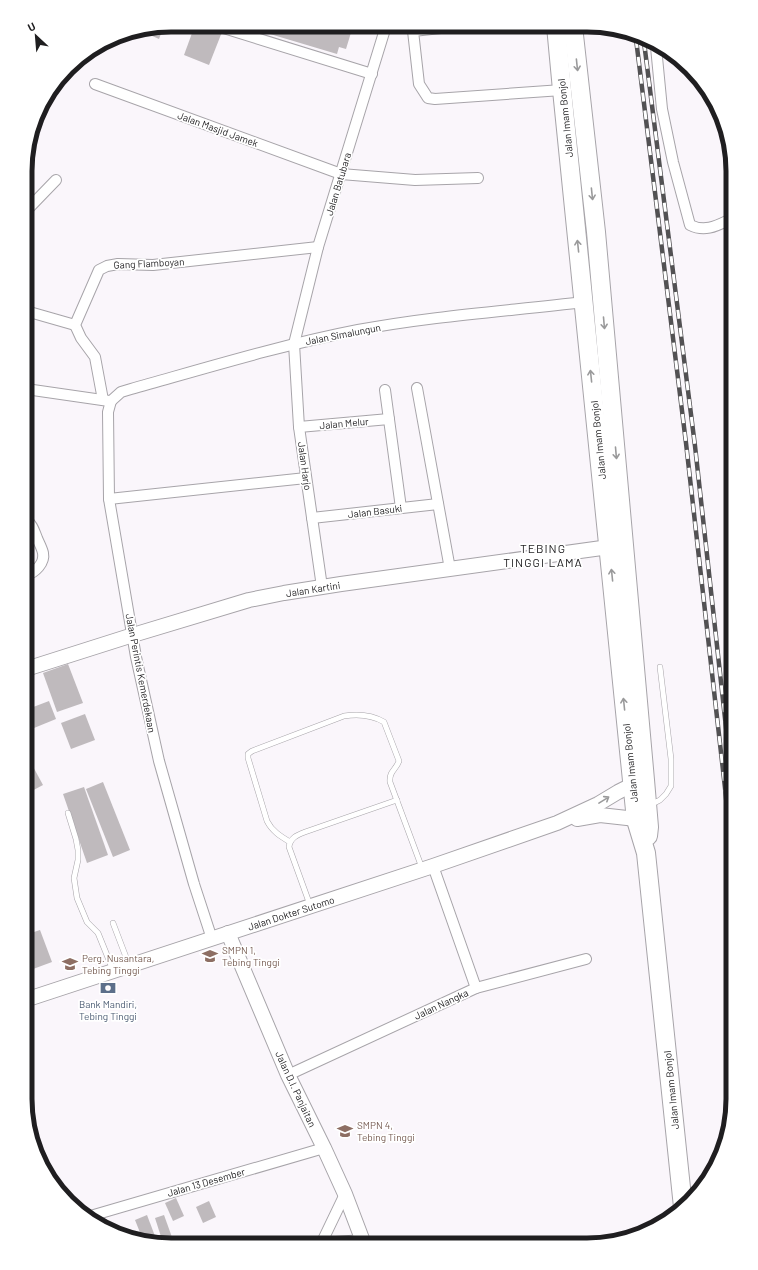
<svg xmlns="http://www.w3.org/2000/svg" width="758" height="1270" viewBox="0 0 758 1270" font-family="Barlow,sans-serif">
	<rect width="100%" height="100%" fill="#faf6fb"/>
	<g fill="#bfbabd">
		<path d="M195,25h9l18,7 -13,33 -25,-10z"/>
		<path d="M240,25l113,1 -7,23 -7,-2 -2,7z"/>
		<path d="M164,26l-5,13 -18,-8 4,-1z"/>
		<path d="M68,664l15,39 -26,9 -14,-39z"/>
		<path d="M49,701l7,18 -22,9 -6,-19z"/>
		<path d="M85,714l10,26 -24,9 -10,-26z"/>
		<path d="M30,761l13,24 -15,8 -3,-5v-24z"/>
		<path d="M103,782l27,68 -17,7 -27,-68z"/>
		<path d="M84,787l24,68 -21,8 -24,-69z"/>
		<path d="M25,808l8,17 -8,3z"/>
		<path d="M40,930l12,32 -27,10v-37z"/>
		<path d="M176,1198l8,18 -11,5 -8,-18z"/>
		<path d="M209,1201l7,16 -13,6 -7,-16z"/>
		<path d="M147,1215l11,29h-6l-9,-4 -8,-20z"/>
		<path d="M164,1215l9,25 -10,3 -8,-25z"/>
	</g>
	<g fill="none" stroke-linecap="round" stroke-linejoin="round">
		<defs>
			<g id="lane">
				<path d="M650,805l10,-5 6,-6 5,-8v-27l-11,-92"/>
				<path d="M68,813l8,26 2,11v10l-4,18 3,20 10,24 11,11 15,37"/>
				<path d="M290,842c-10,-6 -18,-11 -23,-21l-19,-63v-4l4,-3 92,-35c13,-2 28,-1 40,6l15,39c-3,9 -10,10 -9,21l32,86"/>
				<path d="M310,905l-21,-58c1,-9 8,-12 16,-15l92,-32"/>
				<path d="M113,923l16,42"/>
			</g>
			<g id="street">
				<path d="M214,25l158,49"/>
				<path d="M459,26l-46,5 6,53 9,14 7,1 127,-9"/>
				<path d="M656,47l6,62 11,53 17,63c16,8 28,0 43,-7"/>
				<path d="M95,84l246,90 74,6 63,-2"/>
				<path d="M26,211l30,-31"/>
				<path d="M26,311l49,14"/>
				<path d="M417,388l33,181"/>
				<path d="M26,389l83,12"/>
				<path d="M385,390l16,118"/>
				<path d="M103,400l-8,-43 -14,-19 -6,-13 24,-55 8,-4 11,-2 35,1 165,-18"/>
				<path d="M111,401l-3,11 1,87 27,158 23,104 35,123 18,55"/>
				<path d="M111,401l10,-9 10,-3c75,-21 150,-44 227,-59 74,-14 150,-19 226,-28"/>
				<path d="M299,427l90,-8"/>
				<path d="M109,499l197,-21"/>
				<path d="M312,518l126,-14"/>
				<path d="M26,575c9,-2 19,-12 17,-22 -1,-5 -4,-10 -6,-15 -3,-7 -4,-13 -11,-18"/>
				<path d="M322,587l-23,-160 -5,-83 24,-97 68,-221"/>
				<path d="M433,866l43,122"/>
				<path d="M288,1075l188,-87 110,-29"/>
				<path d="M87,1217l237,-69"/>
				<path d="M322,1243l41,-3"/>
				<path d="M321,1244l24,-50"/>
			</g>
			<g id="secondary">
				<path d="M26,669l107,-34 116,-35 35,-7 57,-9 268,-37"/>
				<path d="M577,819l23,-4 45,5"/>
				<path d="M228,933l60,142 36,73 21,46 19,50"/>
				<path d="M25,1000l408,-134 124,-43 41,-19 20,-12 22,-11"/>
			</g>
			<g id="highway">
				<path d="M556,26l6,64 74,730 10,33 37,354"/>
				<path d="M573,26l23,206 49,548 4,47 -1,9"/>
			</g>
		</defs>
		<use href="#lane" stroke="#a7a4a9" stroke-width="6"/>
		<use href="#street" stroke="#a7a4a9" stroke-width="12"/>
		<use href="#secondary" stroke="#a7a4a9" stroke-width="16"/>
		<use href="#highway" stroke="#a7a4a9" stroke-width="20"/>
		<use href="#lane" stroke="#fff" stroke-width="5"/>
		<use href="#street" stroke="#fff" stroke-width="10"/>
		<use href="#secondary" stroke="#fff" stroke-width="14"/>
		<use href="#highway" stroke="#fff" stroke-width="18"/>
		<defs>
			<g id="rail">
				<path d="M636,39l50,404 39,345 8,81"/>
				<path d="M644,42l51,404 38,345"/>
			</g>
		</defs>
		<use href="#rail" stroke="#525153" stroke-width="4.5"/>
		<use href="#rail" stroke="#fff" stroke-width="3" stroke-dasharray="9" stroke-linecap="butt"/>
	</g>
	<defs><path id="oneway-shaft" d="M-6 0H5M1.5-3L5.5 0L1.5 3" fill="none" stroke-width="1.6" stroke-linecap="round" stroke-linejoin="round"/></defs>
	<g stroke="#9a9a9b">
		<use href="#oneway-shaft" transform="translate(577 65) rotate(84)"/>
		<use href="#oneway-shaft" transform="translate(592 194) rotate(84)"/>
		<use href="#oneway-shaft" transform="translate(578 246) rotate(-96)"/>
		<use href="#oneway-shaft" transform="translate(604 323) rotate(85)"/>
		<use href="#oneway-shaft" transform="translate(591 376) rotate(-96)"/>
		<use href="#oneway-shaft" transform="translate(616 453) rotate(85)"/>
		<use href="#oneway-shaft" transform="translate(612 575) rotate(-96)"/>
		<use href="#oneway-shaft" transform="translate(624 704) rotate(-96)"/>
		<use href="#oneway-shaft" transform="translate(604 800) rotate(-32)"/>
	</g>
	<defs>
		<symbol id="school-bare" viewBox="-9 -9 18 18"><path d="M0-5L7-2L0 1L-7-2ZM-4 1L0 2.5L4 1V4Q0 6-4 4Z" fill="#8d6e63" stroke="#fff" stroke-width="2.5" paint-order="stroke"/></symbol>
		<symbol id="bank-bare" viewBox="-9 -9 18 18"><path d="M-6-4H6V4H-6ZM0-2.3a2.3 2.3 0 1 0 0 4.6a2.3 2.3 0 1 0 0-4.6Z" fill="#5c6f8a" stroke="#fff" stroke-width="2.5" paint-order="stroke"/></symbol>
	</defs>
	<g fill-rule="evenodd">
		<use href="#school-bare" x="199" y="945" width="22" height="22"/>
		<use href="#school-bare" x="59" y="953" width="22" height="22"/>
		<use href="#bank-bare" x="97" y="977" width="22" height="22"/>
		<use href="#school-bare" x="334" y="1120" width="22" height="22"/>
	</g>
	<g text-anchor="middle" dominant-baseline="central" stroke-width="3.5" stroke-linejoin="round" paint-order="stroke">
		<g font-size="10" fill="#1f1e20" stroke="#fff">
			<text transform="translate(565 118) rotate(-96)">Jalan Imam Bonjol</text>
			<text transform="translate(218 129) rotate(20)">Jalan Masjid Jamek</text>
			<text transform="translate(338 184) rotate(-73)">Jalan Batubara</text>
			<text transform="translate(149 263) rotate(-3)">Gang Flamboyan</text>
			<text transform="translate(343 334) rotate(-11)">Jalan Simalungun</text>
			<text transform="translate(344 423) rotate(-5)">Jalan Melur</text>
			<text transform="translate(598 440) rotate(-96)">Jalan Imam Bonjol</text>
			<text transform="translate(305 466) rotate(82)">Jalan Harjo</text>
			<text transform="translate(375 511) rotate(-7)">Jalan Basuki</text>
			<text transform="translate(313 589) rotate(-9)">Jalan Kartini</text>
			<text transform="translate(141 673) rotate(79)">Jalan Perintis Kemerdekaan</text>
			<text transform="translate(630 763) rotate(-96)">Jalan Imam Bonjol</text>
			<text transform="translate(291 913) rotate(-18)">Jalan Dokter Sutomo</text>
			<text transform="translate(441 1004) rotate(-25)">Jalan Nangka</text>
			<text transform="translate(296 1089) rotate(65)">Jalan D.I. Panjaitan</text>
			<text transform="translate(671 1090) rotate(-96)">Jalan Imam Bonjol</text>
			<text transform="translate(206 1182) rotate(-16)">Jalan 13 Desember</text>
		</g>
		<g font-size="10" fill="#785e54" stroke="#fff" text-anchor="start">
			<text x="222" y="950">SMPN 1,<tspan x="222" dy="12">Tebing Tinggi</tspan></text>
			<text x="82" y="958">Perg. Nusantara,<tspan x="82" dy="12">Tebing Tinggi</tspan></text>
			<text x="357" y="1125">SMPN 4,<tspan x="357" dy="12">Tebing Tinggi</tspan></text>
		</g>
		<g font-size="10" fill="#4e5e75" stroke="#fff">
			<text x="108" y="1004">Bank Mandiri,<tspan x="108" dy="12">Tebing Tinggi</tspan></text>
		</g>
		<g font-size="12" letter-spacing="1" fill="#1f1e20" stroke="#fff">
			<text x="543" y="548">TEBING<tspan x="543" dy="14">TINGGI LAMA</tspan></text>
		</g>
	</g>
	<path d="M0 0H758V1270H0ZM171 32H587A139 139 0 0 1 726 171V1099A139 139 0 0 1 587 1238H171A139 139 0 0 1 32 1099V171A139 139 0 0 1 171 32Z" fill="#fff" fill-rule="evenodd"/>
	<path fill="none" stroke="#1f1e20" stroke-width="5" d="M171 32H587A139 139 0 0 1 726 171V1099A139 139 0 0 1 587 1238H171A139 139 0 0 1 32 1099V171A139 139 0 0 1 171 32Z"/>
	<g transform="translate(36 36) rotate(334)" stroke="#ffffff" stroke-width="3" paint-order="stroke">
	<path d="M0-3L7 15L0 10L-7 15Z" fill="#1f1e20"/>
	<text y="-6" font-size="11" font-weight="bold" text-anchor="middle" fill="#1f1e20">U</text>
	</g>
</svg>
